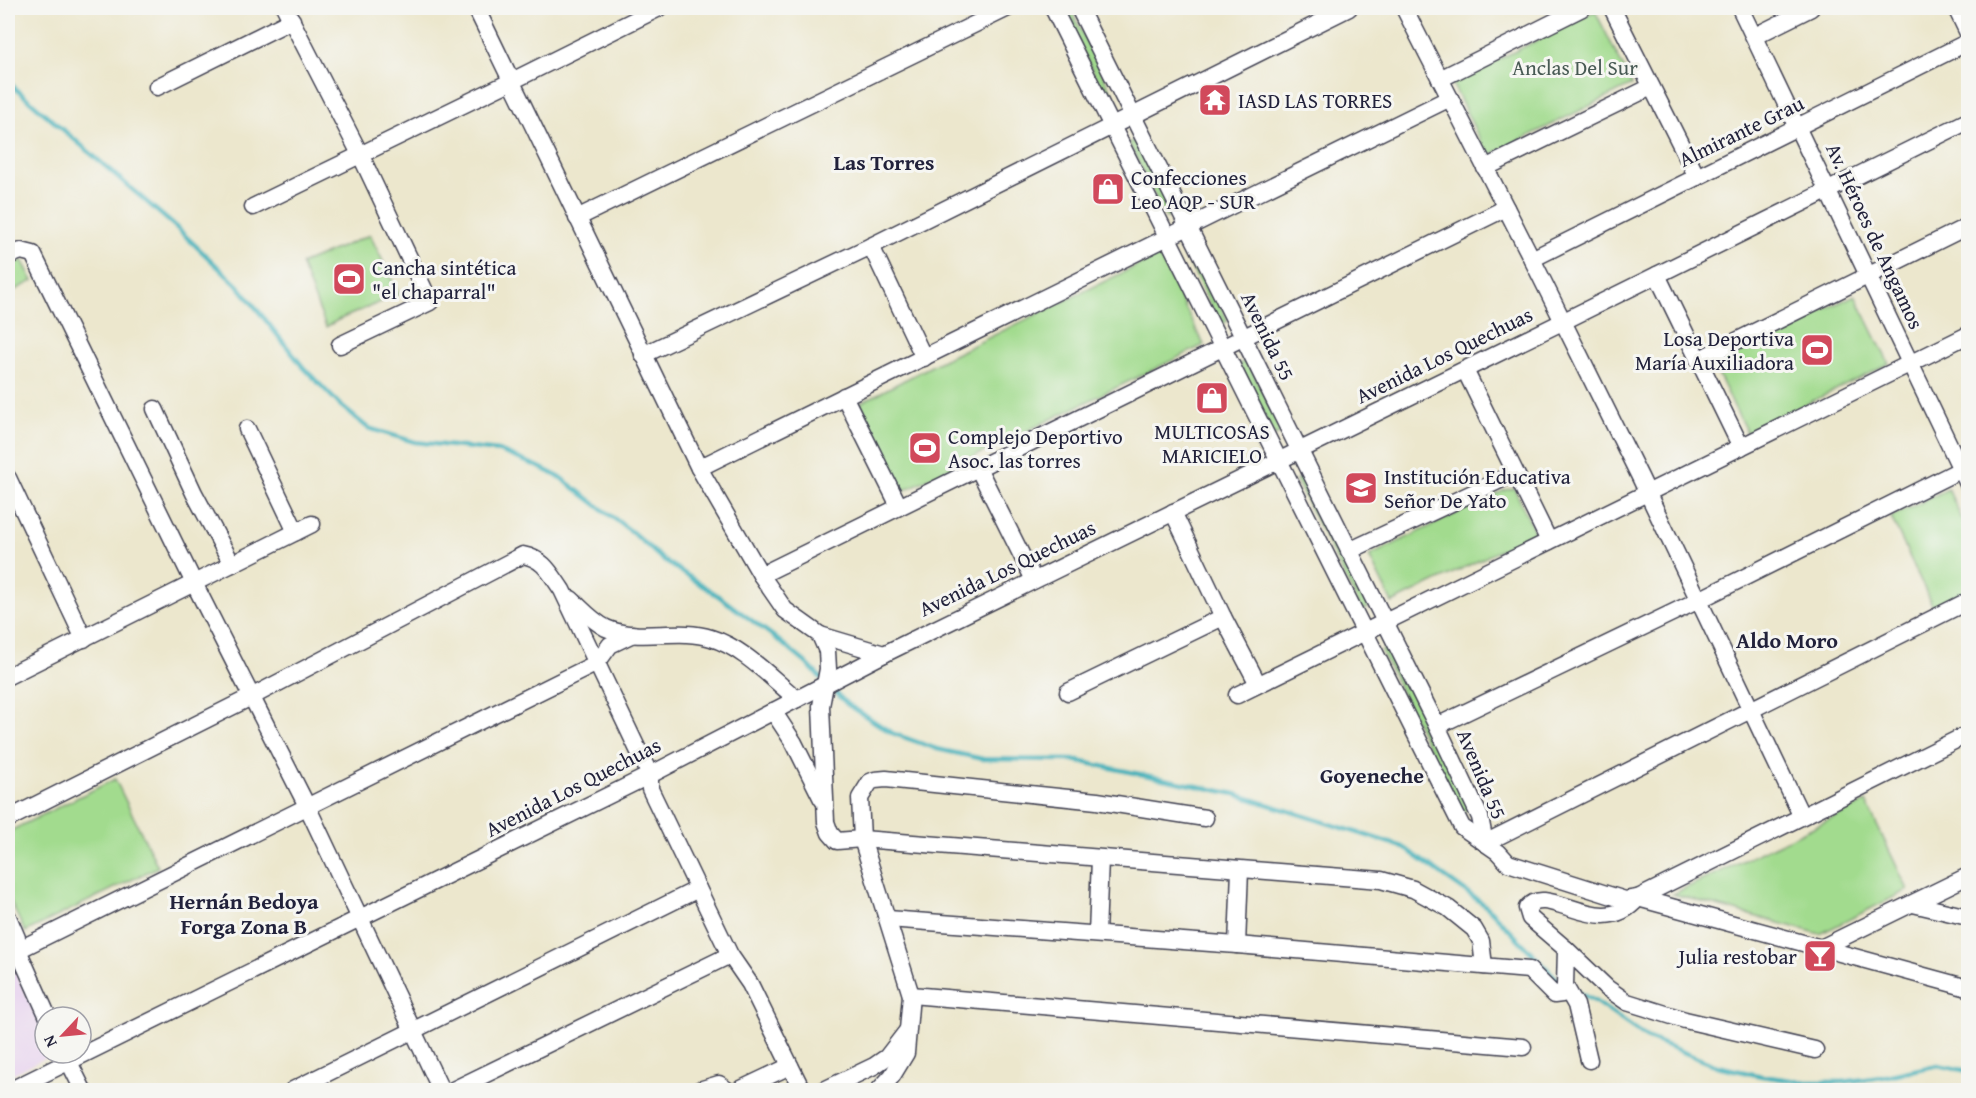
<svg xmlns="http://www.w3.org/2000/svg" width="1976" height="1098" viewBox="0 0 1976 1098" font-family="'Gentium Book Plus',serif">
	<rect width="100%" height="100%" fill="#f6f6f2"/>
	<filter id="ink" filterUnits="userSpaceOnUse"><feTurbulence type="fractalNoise" baseFrequency=".0167" numOctaves="2"/><feDisplacementMap in="SourceGraphic" scale="12" xChannelSelector="R" yChannelSelector="G"/><feConvolveMatrix kernelMatrix="1 2 1 2 8 2 1 2 1" color-interpolation-filters="sRGB"/></filter>
	<filter id="wash" filterUnits="userSpaceOnUse"><feTurbulence type="fractalNoise" baseFrequency=".008" numOctaves="4" result="noise"/><feDisplacementMap in="SourceGraphic" scale="24" xChannelSelector="R" yChannelSelector="G"/><feGaussianBlur stdDeviation="1.35" result="paint"/><feColorMatrix in="noise" values="0 0 0 0 0 0 0 0 0 0 0 0 0 0 0 0 0 1.4 0 .05"/><feComposite in="paint" operator="in"/></filter>
	<g filter="url(#wash)">
		<rect width="100%" height="100%" fill="#ece7cd"/>
		<path fill="#e7d2ef" d="M11,963l34,72v18l9,1 -42,20 -4,-10v-99z"/>
		<g fill="#a2db8e" stroke="#627e64" stroke-width="1.5">
			<path d="M1062,8h8l43,87 -7,4z"/>
			<path d="M1595,11l37,74 -144,71 -36,-73z"/>
			<path d="M1137,139l37,75 -8,4 -37,-75z"/>
			<path d="M370,235l29,59 -61,26 -12,7 -25,-63z"/>
			<path d="M1193,250l35,71 -8,4 -35,-71z"/>
			<path d="M1159,255l45,90 -301,146 -43,-88 85,-44z"/>
			<path d="M22,260l11,21 -18,9 -7,-15v-8z"/>
			<path d="M1855,295l34,69 -142,69 -34,-70z"/>
			<path d="M1247,360l35,73 -8,3 -35,-72z"/>
			<path d="M1304,476l65,131 -7,4 -66,-131z"/>
			<path d="M1514,488l21,45 -143,70 -23,-47 136,-66z"/>
			<path d="M1948,489l20,43v59l-35,16 -42,-90z"/>
			<path d="M1389,646l80,163 -8,4 -80,-162z"/>
			<path d="M115,779l43,88 -133,65 -17,-36v-64z"/>
			<path d="M1866,802l42,88 -88,44 -147,-40z"/>
		</g>
		<g fill="none" stroke-linecap="round" stroke-linejoin="round">
			<g stroke="#40b0ba" stroke-width="4.5">
				<path d="M8,82l170,147 62,59 63,79 37,38 28,23 47,14 84,9 38,15 24,12 71,54 30,27 55,36 56,41 32,26 17,17"/>
				<path d="M830,687l17,17 45,29 45,16 46,10 90,1 162,34 168,53 83,59 73,75"/>
				<path d="M1574,991l19,9 53,37 71,29 45,10 42,6h38l40,-5 56,-12 30,6"/>
			</g>
		</g>
	</g>
	<g filter="url(#ink)">
		<g fill="none" stroke-linecap="round" stroke-linejoin="round">
			<defs>
				<g id="minor">
					<path d="M285,8l75,146 70,148 -90,43"/>
					<path d="M476,8l223,460 62,107 24,35 35,25 7,16 1,18 -7,37 5,116 4,11 7,8 25,-2 519,41 32,9 35,19 26,21 7,12 3,25"/>
					<path d="M1053,8l409,819 36,25 10,11 117,37 13,-2 330,90"/>
					<path d="M1079,8l358,718 43,91 5,26"/>
					<path d="M1404,8l128,251 108,218 161,338"/>
					<path d="M1612,8l85,169"/>
					<path d="M1740,8l228,476"/>
					<path d="M1956,8l12,25"/>
					<path d="M1755,36l56,-28"/>
					<path d="M1440,79l142,-71"/>
					<path d="M157,87l135,-67"/>
					<path d="M1485,168l166,-81"/>
					<path d="M253,207l259,-126 147,-73"/>
					<path d="M577,218l431,-210"/>
					<path d="M871,246l53,112"/>
					<path d="M8,256l13,-5 12,3 161,329 113,223 134,284"/>
					<path d="M1532,259l436,-217"/>
					<path d="M1657,275l84,172"/>
					<path d="M643,355l228,-109 478,-238"/>
					<path d="M1698,360l270,-134"/>
					<path d="M1465,370l84,171"/>
					<path d="M844,396l55,110"/>
					<path d="M155,409l39,84 38,71"/>
					<path d="M247,429l49,103"/>
					<path d="M699,468l751,-370"/>
					<path d="M978,468l56,112"/>
					<path d="M8,478l76,161"/>
					<path d="M1173,512l50,105 35,67"/>
					<path d="M1349,551l166,-78"/>
					<path d="M761,575l745,-367"/>
					<path d="M571,599c11,10 21,22 35,29 33,15 71,-1 105,10 33,10 60,40 86,61"/>
					<path d="M820,635l64,19"/>
					<path d="M8,676l304,-152"/>
					<path d="M1068,692l155,-75"/>
					<path d="M1237,695l731,-360"/>
					<path d="M773,711l21,32 28,56"/>
					<path d="M1437,726l262,-126 269,-134"/>
					<path d="M8,819l245,-123 270,-141c21,4 27,18 39,35l88,185v14l80,166 20,29 52,106"/>
					<path d="M1485,843l483,-242"/>
					<path d="M1913,904l55,13"/>
					<path d="M8,917l9,21 1,12 30,67"/>
					<path d="M888,919l349,26 292,25 25,25 8,-1 3,-8 1,-37"/>
					<path d="M1097,934l3,-75"/>
					<path d="M1237,945l3,-75"/>
					<path d="M1819,949l149,-73"/>
					<path d="M8,955l589,-292 13,-18 23,-11"/>
					<path d="M1565,986l11,19 13,55"/>
					<path d="M911,995l612,52"/>
					<path d="M1815,1050l-130,-30 -58,-18 -20,-14 -41,-39 -36,-31 -3,-10c20,-27 74,35 111,-10l330,-164"/>
					<path d="M65,1054l18,36"/>
					<path d="M11,1090l639,-315 234,-121 678,-332 406,-201"/>
					<path d="M293,1090l405,-201"/>
					<path d="M453,1090l277,-135"/>
					<path d="M699,1090l20,-6 8,6"/>
					<path d="M739,1090l51,-24"/>
					<path d="M824,1090l50,-24 13,-9 20,-26"/>
					<path d="M879,1090l13,-14 14,-23 5,-58 -49,-156 -2,-41 10,-16 5,-2 11,-1 211,22 108,17"/>
				</g>
			</defs>
			<use href="#minor" stroke="#404051" stroke-width="19"/>
			<use href="#minor" stroke="#fff" stroke-width="16"/>
		</g>
	</g>
	<defs>
		<symbol id="temple-square" viewBox="-11 -11 22 22"><rect x="-9" y="-9" width="18" height="18" rx="4" fill="#d1495b" stroke="#f6f6f2"/><path d="M0-6L5-2H3V0L6.5 2.5H4V6H1.5V3h-3V6H-4V2.5H-6.5L-3 0V-2H-5Z" fill="#fff"/></symbol>
		<symbol id="shop-square" viewBox="-11 -11 22 22"><rect x="-9" y="-9" width="18" height="18" rx="4" fill="#d1495b" stroke="#f6f6f2"/><path d="M-5-2.5h2.3a2.7 3.5 0 0 1 5.4 0H5L5.5 6h-11ZM-1.5-2.5h3a1.5 2.3 0 0 0-3 0Z" fill="#fff"/></symbol>
		<symbol id="stadium-square" viewBox="-11 -11 22 22"><rect x="-9" y="-9" width="18" height="18" rx="4" fill="#d1495b" stroke="#f6f6f2"/><path d="M0-5a6.5 5 0 1 0 0 10a6.5 5 0 1 0 0-10ZM-3.5-1.8h7v3.6h-7Z" fill="#fff"/></symbol>
		<symbol id="school-square" viewBox="-11 -11 22 22"><rect x="-9" y="-9" width="18" height="18" rx="4" fill="#d1495b" stroke="#f6f6f2"/><path d="M0-5L7-2L0 1L-7-2ZM-4 1L0 2.5L4 1V4Q0 6-4 4Z" fill="#fff"/></symbol>
		<symbol id="bar-square" viewBox="-11 -11 22 22"><rect x="-9" y="-9" width="18" height="18" rx="4" fill="#d1495b" stroke="#f6f6f2"/><path d="M-6-5H6L.8 .8V4.5H3.5V6h-7V4.5H-.8V.8Z" fill="#fff"/></symbol>
	</defs>
	<g fill-rule="evenodd">
		<use href="#temple-square" x="1196" y="81" width="38" height="38"/>
		<use href="#shop-square" x="1089" y="170" width="38" height="38"/>
		<use href="#stadium-square" x="330" y="260" width="38" height="38"/>
		<use href="#stadium-square" x="1798" y="331" width="38" height="38"/>
		<use href="#shop-square" x="1193" y="379" width="38" height="38"/>
		<use href="#stadium-square" x="906" y="429" width="38" height="38"/>
		<use href="#school-square" x="1342" y="469" width="38" height="38"/>
		<use href="#bar-square" x="1801" y="937" width="38" height="38"/>
	</g>
	<g text-anchor="middle" dominant-baseline="central" stroke-width="6" stroke-linejoin="round" paint-order="stroke">
		<g font-size="21" fill="#485a54" stroke="#f6f6f2">
			<text x="1575" y="67">Anclas Del Sur</text>
		</g>
		<g font-size="21" fill="#22223b" stroke="#f6f6f2" text-anchor="start">
			<text x="1238" y="100">IASD LAS TORRES</text>
			<text x="1131" y="177">Confecciones<tspan x="1131" dy="24">Leo AQP - SUR</tspan></text>
			<text x="372" y="267">Cancha sintética<tspan x="372" dy="24">"el chaparral"</tspan></text>
			<text x="1794" y="338" text-anchor="end">Losa Deportiva<tspan x="1794" dy="24">María Auxiliadora</tspan></text>
			<text x="1212" y="431" text-anchor="middle">MULTICOSAS<tspan x="1212" dy="24">MARICIELO</tspan></text>
			<text x="948" y="436">Complejo Deportivo<tspan x="948" dy="24">Asoc. las torres</tspan></text>
			<text x="1384" y="476">Institución Educativa<tspan x="1384" dy="24">Señor De Yato</tspan></text>
			<text x="1797" y="956" text-anchor="end">Julia restobar</text>
		</g>
		<g font-size="21" fill="#22223b" stroke="#f6f6f2">
			<text transform="translate(1741 131) rotate(-26)">Almirante Grau</text>
			<text transform="translate(1875 236) rotate(65)">Av. Héroes de Angamos</text>
			<text transform="translate(1268 336) rotate(64)">Avenida 55</text>
			<text transform="translate(1444 355) rotate(-26)">Avenida Los Quechuas</text>
			<text transform="translate(1007 568) rotate(-26)">Avenida Los Quechuas</text>
			<text transform="translate(1482 774) rotate(67)">Avenida 55</text>
			<text transform="translate(573 787) rotate(-27)">Avenida Los Quechuas</text>
		</g>
		<g font-size="22" font-weight="bold" fill="#22223b" stroke="#f6f6f2">
			<text x="884" y="162">Las Torres</text>
			<text x="1787" y="640">Aldo Moro</text>
			<text x="1372" y="775">Goyeneche</text>
			<text x="244" y="901">Hernán Bedoya<tspan x="244" dy="25">Forga Zona B</tspan></text>
		</g>
	</g>
	<rect width="1976" height="1098" fill="none" stroke="#f6f6f2" stroke-width="30"/>
	<g transform="translate(63 1035) rotate(244)"><circle r="28" fill="#f6f6f2" stroke="#a1a1a9" stroke-width="1.5"/>
	<path d="M0-4.5L10 22L0 15L-10 22Z" fill="#d1495b"/>
	<text y="-9" font-size="16" font-weight="bold" text-anchor="middle" fill="#22223b">N</text>
	</g>
</svg>
